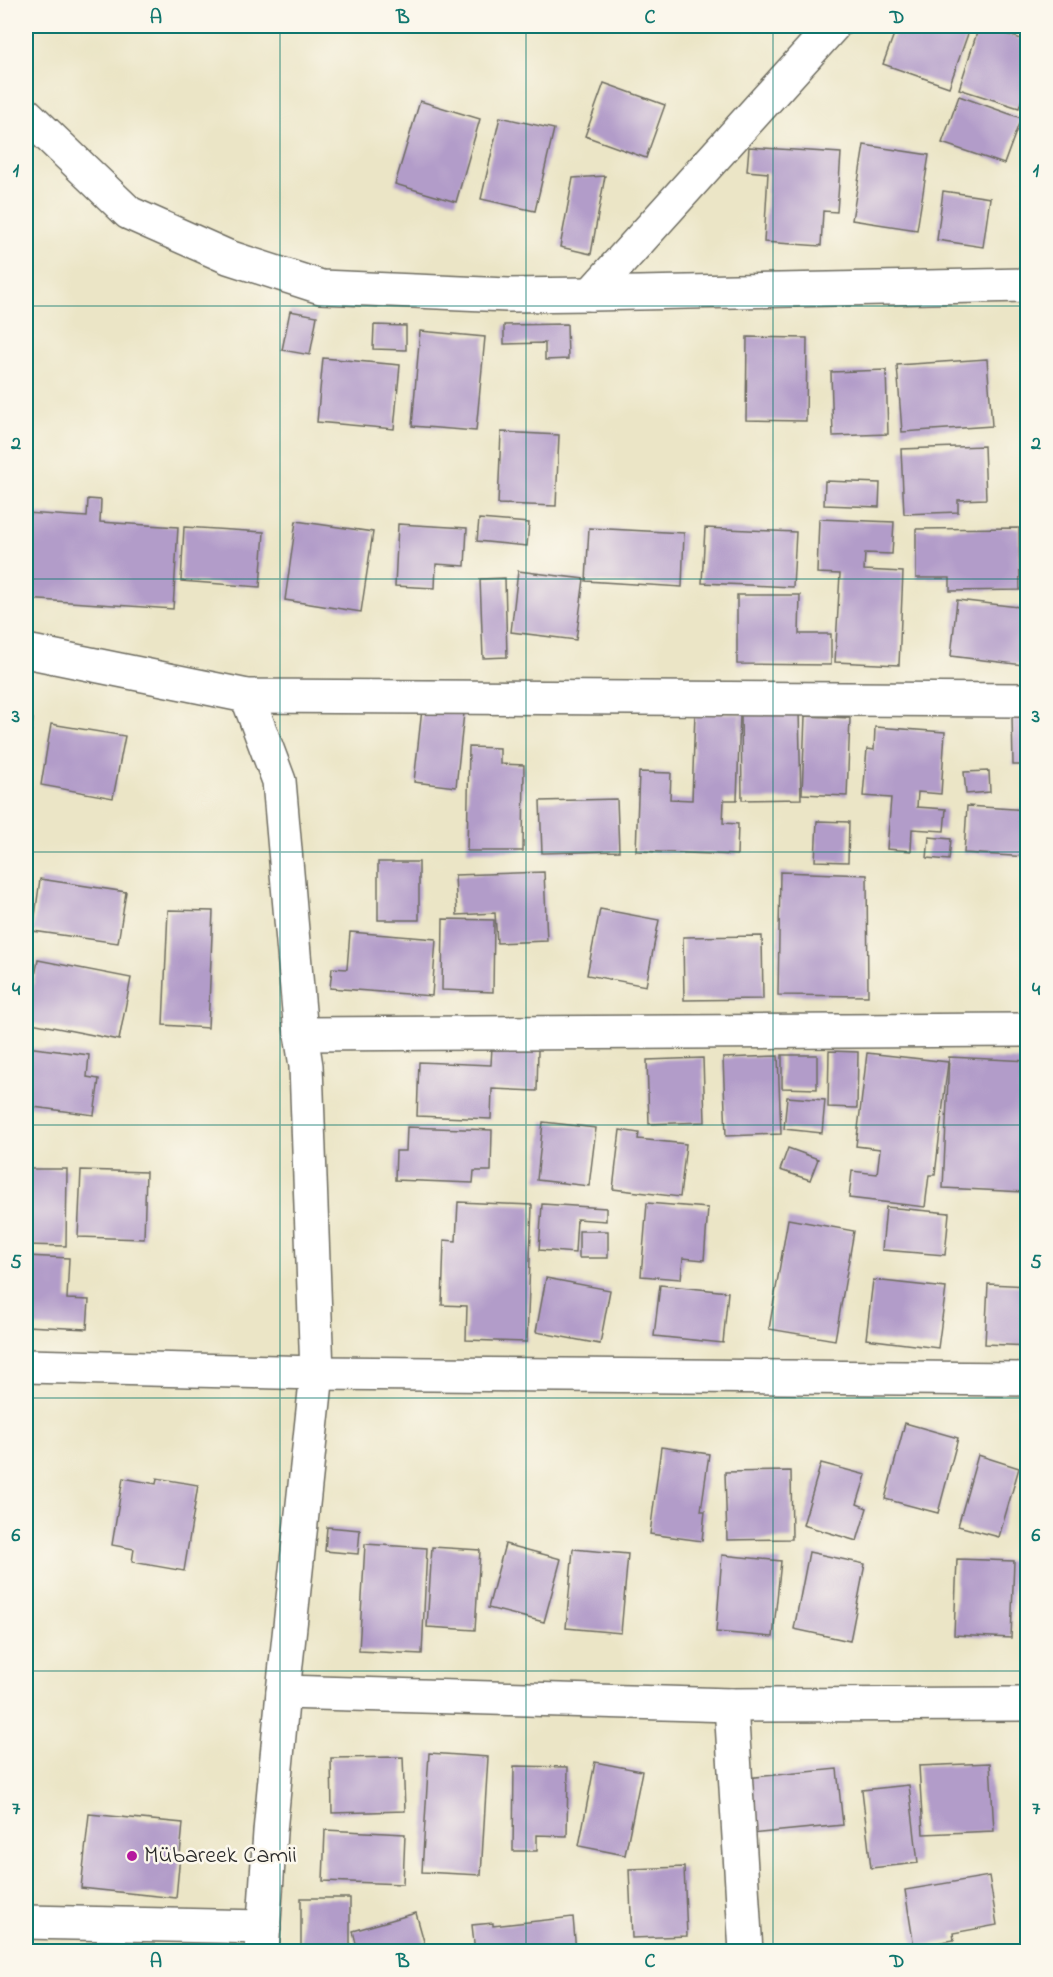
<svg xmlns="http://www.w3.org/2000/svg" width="1053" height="1977" viewBox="0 0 1053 1977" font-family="'Indie Flower',sans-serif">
	<rect width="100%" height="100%" fill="#fbf7ec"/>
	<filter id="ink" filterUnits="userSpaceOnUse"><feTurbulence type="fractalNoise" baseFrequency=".0167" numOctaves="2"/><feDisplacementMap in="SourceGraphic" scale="12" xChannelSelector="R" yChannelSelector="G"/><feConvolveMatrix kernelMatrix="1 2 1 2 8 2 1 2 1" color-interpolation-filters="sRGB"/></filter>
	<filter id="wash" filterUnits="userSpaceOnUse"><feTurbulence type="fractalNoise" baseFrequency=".008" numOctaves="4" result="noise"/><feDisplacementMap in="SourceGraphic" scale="24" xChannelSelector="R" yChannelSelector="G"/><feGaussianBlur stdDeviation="1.35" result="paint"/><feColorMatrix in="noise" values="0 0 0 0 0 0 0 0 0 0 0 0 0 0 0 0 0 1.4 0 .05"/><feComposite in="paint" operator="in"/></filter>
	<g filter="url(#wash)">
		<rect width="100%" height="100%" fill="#ebe5c6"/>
		<g id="blocks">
			<g fill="#b29cc9">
				<path d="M897,26h56l16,5 -20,56 -66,-23z"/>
				<path d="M979,26l49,15v39l-9,28 -60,-19z"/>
				<path d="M604,83l61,22 -19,53 -61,-22z"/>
				<path d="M959,96l62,22 -17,46 -62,-21z"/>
				<path d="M420,101l60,18 -24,83 -61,-18z"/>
				<path d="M500,117l54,12 -19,82 -54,-12z"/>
				<path d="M864,145l65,10 -12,75 -65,-10z"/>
				<path d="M749,147l92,6 -4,59 -14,-1 -2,35 -57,-4 4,-69 -21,-2z"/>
				<path d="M605,176l-14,78 -31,-7 13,-69z"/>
				<path d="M943,191l47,7 -7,49 -46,-7z"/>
				<path d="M290,311l27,5 -7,39 -28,-5z"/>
				<path d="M567,324l1,35 -23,1v-17l-41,1v-19z"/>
				<path d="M374,325l32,1v24l-33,-1z"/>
				<path d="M420,331l65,6 -9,94 -64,-5z"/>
				<path d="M747,337l60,1 -1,83 -60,-1z"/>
				<path d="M323,358l77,7 -6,64 -77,-7z"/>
				<path d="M987,359l5,67 -90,6 -5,-67z"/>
				<path d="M886,370l2,64 -55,2 -2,-64z"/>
				<path d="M501,432l58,3 -3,71 -58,-2z"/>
				<path d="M984,446l2,53 -28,1v12l-54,2 -3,-65z"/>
				<path d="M825,481l55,2 -1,24 -55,-2z"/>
				<path d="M88,499l13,1 -1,22 78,5 -5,82 -147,-10v-86l61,4z"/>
				<path d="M479,519l50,4 -2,23 -50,-5z"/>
				<path d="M819,519l75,3 -2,32 -27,-1 -1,17 39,2 -4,93 -64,-3 5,-88 -23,-1z"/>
				<path d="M296,521l77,11 -12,80 -76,-12z"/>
				<path d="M398,524l69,4 -2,38 -29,-2 -1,24 -40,-2z"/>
				<path d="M184,527l80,5 -4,55 -79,-6z"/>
				<path d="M589,528l95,5 -2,54 -96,-6z"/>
				<path d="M705,528l91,4 -3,55 -91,-4z"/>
				<path d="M1019,528l1,62 -70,1v-13h-34v-49z"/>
				<path d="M518,571l66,8 -8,61 -65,-8z"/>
				<path d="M505,578l2,79 -24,1 -3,-79z"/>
				<path d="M737,595h63l-1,39h32v31l-94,-1z"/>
				<path d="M957,600l71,8 -5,57 -72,-9z"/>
				<path d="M422,709l42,4 -8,74 -42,-5z"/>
				<path d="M799,711l2,88 -59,1 -1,-88z"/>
				<path d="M695,712l45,2 -3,86h-13l-1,23 15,1 -1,31 -101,-4 3,-79 32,1 -1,26 22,1z"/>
				<path d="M1028,714v51h-15l-1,-50z"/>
				<path d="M805,716l45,2 -3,78 -45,-2z"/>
				<path d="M26,718l7,1 -6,49h-1z"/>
				<path d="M51,724l74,12 -12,62 -72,-13z"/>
				<path d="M875,727l70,5 -4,62 -23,-2 -1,15 29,2 -2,22 -32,-2 -1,22 -24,-2 4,-51 -28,-2 4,-47 7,1z"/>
				<path d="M469,747l31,1v16l24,1 -1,86h-56z"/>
				<path d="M989,771l1,21 -24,2 -2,-22z"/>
				<path d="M617,799l2,52 -77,2 -2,-52z"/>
				<path d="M967,806l61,4v47l-64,-4z"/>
				<path d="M817,821l32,1 -1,40 -33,-1z"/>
				<path d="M929,837l22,2 -2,21 -22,-2z"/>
				<rect x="378" y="862" width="41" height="58"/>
				<path d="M544,872l3,69 -50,2 -2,-30 -38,2 -2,-40z"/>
				<path d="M780,872l87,3 1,121 -90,-1z"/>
				<path d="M40,879l86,13 -8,51 -85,-12z"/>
				<path d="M600,909l59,11 -13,66 -59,-11z"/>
				<path d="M168,910l45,1 -5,117 -45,-3z"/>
				<path d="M443,919l51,1 -1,72 -51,-2z"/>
				<path d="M350,932l86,7 -4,57 -102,-8 2,-20 15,1z"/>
				<path d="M762,936l1,63 -79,1 -1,-63z"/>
				<path d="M38,960l93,18 -12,62 -93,-18z"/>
				<path d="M26,1047l63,8 -2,22 12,2 -5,36 -68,-9z"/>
				<path d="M492,1047l46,3 -1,41 -45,-2 -1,30 -74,-3 2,-54 72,3z"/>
				<path d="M829,1051l29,1 -1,56 -29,-1z"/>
				<path d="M867,1053l81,9 -13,113h-6l-4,32 -76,-9 3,-27 25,3 3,-25 -24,-3z"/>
				<path d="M782,1055h35v34l-35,-1z"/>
				<path d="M778,1056l3,78 -55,2 -3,-78z"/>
				<path d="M949,1057l79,4 -3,131 -82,-4z"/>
				<path d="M703,1058l2,64 -56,2 -2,-64z"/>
				<path d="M787,1097l38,3 -3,33 -38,-4z"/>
				<path d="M543,1122l53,6 -7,58 -52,-6z"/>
				<path d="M407,1127l85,3 -1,41h-17l-1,12 -78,-3 1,-29h10z"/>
				<path d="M620,1130l19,3 -1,6 48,5 -6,53 -67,-8z"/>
				<path d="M788,1148l30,11 -8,21 -30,-10z"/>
				<path d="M26,1169h41l-1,77 -40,-1z"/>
				<path d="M81,1170l65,2 -2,67 -66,-2z"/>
				<path d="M458,1202l74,3 -5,137 -61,-2 1,-34 -25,-1 2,-65 12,1z"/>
				<path d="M647,1203l61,5 -4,52 -21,-2 -2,21 -40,-3z"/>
				<path d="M542,1204l64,4v13l-29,-2 -2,34 -36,-3z"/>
				<path d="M886,1207l63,6 -4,42 -63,-5z"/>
				<path d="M788,1219l66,12 -19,109 -66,-11z"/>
				<rect x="579" y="1231" width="29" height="27"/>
				<path d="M26,1256l43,2 -2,41 22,1 -2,29 -61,-3z"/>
				<path d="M546,1278l64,12 -10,54 -64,-12z"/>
				<path d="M873,1280l73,8 -8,60 -72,-9z"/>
				<path d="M988,1284l40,2v60l-43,-2z"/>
				<path d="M660,1285l68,7 -5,51 -69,-7z"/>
				<path d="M905,1423l53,15 -20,75 -53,-14z"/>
				<path d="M661,1447l48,7 -8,57h4l-3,30 -52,-7z"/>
				<path d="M978,1455l41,13 -20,69 -41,-11z"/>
				<path d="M821,1463l45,12 -9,29 10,4 -10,33 -54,-16z"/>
				<path d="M791,1471l1,68 -65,1 -2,-68z"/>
				<path d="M123,1478l33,6 1,-6 41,7 -14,86 -52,-9 2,-13 -22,-4z"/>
				<path d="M327,1527l33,3 -2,24 -33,-3z"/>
				<path d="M365,1544l62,4 -5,106 -63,-3z"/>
				<path d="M505,1544l56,15 -17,63 -56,-14z"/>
				<path d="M432,1547l48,3 -5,80 -48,-3z"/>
				<path d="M573,1549l55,5 -7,79 -55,-5z"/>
				<path d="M809,1552l56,12 -15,77 -56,-12z"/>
				<path d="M722,1555l59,6 -8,76 -57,-5z"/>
				<path d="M957,1559l57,2 -3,77 -57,-3z"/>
				<path d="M429,1753l59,4 -7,118 -59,-3z"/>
				<path d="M403,1757l2,54 -73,2 -1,-55z"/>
				<path d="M595,1762l47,9 -17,84 -46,-9z"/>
				<path d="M990,1763l4,68 -71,3 -4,-68z"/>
				<path d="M514,1766l54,1 -1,69 -30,-1v16h-24z"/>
				<path d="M837,1769l6,56 -93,9 -5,-56z"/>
				<path d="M909,1785l9,78 -47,5 -9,-78z"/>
				<path d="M89,1814l94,9 -7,75 -95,-10z"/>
				<path d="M325,1830l80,4 -2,50 -80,-3z"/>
				<path d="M684,1867l3,69 -55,2 -3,-69z"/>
				<path d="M989,1876l8,49 -44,8 1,7 -40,7 -9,-57z"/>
				<rect x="301" y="1898" width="49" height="54"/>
				<path d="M416,1913l11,39h-69l-5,-21z"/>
				<path d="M573,1917l3,35h-101l-3,-27 21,-2v3z"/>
			</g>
		</g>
	</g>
	<g filter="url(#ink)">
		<use href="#blocks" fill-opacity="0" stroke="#6e6c61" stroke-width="1.5"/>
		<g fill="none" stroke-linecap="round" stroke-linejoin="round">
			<defs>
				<g id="minor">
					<path d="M26,114l103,99 99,44 93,30 187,8 83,-1 437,-9"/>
					<path d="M591,294l242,-268"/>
					<path d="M26,651l221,45 781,4"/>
					<path d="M247,696l32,85 22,253 5,32 11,307 -34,319 -13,140 -8,120"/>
					<path d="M301,1034l727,-4"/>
					<path d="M26,1366l291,7 711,6"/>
					<path d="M283,1692l448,13 297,-1"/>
					<path d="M731,1705l15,247"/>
					<path d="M26,1922l238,5"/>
				</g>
			</defs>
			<use href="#minor" stroke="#6e6c61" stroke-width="36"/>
			<use href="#minor" stroke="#fff" stroke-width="33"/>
		</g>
	</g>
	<path fill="none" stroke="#0f766e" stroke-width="1.5" stroke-opacity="0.55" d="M280,26v1926M526,26v1926M773,26v1926M26,306h1002M26,579h1002M26,852h1002M26,1125h1002M26,1398h1002M26,1671h1002"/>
	<circle fill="#b5179e" stroke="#fbf7ec" stroke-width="2" cx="132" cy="1856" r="6"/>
	<g text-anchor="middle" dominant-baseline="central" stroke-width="5" stroke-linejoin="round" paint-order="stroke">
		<g font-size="24" fill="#2b2b2b" stroke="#fbf7ec" text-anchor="start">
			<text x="144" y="1856">Mübareek Camii</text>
		</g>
	</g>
	<rect width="1053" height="1977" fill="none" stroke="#fbf7ec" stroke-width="66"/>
	<rect x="33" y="33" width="987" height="1911" fill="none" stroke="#0f766e" stroke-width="2"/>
	<g font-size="20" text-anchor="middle" font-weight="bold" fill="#0f766e">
		<text x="156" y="23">A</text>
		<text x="403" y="23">B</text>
		<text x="650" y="23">C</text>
		<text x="897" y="23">D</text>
		<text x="16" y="176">1</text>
		<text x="1036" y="176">1</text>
		<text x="16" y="449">2</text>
		<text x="1036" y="449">2</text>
		<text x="16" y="722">3</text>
		<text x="1036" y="722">3</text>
		<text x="16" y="995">4</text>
		<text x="1036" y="995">4</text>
		<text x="16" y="1268">5</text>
		<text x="1036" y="1268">5</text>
		<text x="16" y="1541">6</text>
		<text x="1036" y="1541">6</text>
		<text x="16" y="1814">7</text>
		<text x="1036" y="1814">7</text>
		<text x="156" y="1967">A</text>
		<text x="403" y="1967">B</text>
		<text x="650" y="1967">C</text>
		<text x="897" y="1967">D</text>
	</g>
</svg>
